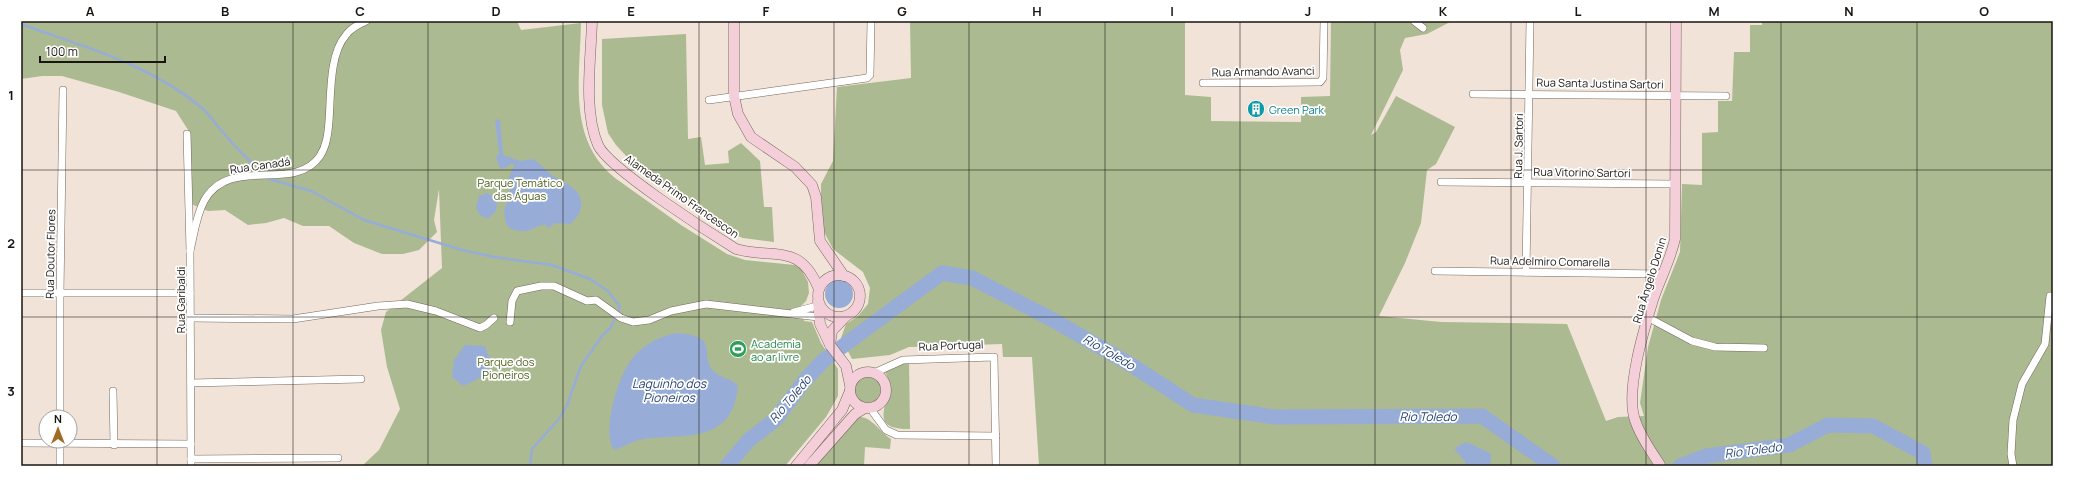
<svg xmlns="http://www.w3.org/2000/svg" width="2074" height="487" viewBox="0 0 2074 487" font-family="Manrope,sans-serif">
	<rect width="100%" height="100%" fill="#f1e3d7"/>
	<g fill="#abba91">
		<path d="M21,21h496l4,9 60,-7c-1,55 -14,116 34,155l66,47 46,29 18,6 50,5 6,4 7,13 1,11 -3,8 -6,6 4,14 8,1 9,21 17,26v27l-12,21 -41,49h-423l17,-16 21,-41 -13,-42 -6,-37 5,-18 56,-44 -3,-79 -5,31 3,12 -18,18 -16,4h-21l-28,-11 -25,-17h-26l-19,-8 -18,5 -18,2 -23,-15 -17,1 -17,-7 -1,-71 -14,-22 -57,-19 -57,-16h-20l-21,3z"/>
		<path d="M910,21h275v74l26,2v24l90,1v-25l29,-1 1,-75h121l-25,13 -22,4 -5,12 3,20 -32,65 5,-3 20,-36 59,31 -19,37 -9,6 -6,53 -16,40 -26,53 62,6 126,2 39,97 12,-4 26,-1 -4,-13 8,-56 13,-47 19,-48 2,-68 20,1v-52l16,-1v-31h14l2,-49h16v-27h12v-4h291v445h-1014l-7,-109h-29l-1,-13 -93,3 -19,8 -38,4 -11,-21 5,-14 12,-8 10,-12 2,-16 -7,-16 -30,-23 -10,-19 -2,-19v-27l12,-23 4,-74 74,-9z"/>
		<path d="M686,34l2,105 13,-2 4,28 24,-2 -1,-12 13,-8 19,18 4,46h8l2,35 -31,-4 -15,-6 -100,-74 -12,-13 -8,-12 -6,-28v-66z"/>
		<path d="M909,361l1,68c-53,1 -6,-38 -27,-59z"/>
		<circle cx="867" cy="388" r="15"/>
		<path d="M859,417c12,-1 22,16 32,22l-1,10 -25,-2 -1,19h-49z"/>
	</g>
	<g fill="#97add8">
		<path d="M500,119l3,36 17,6 13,-2c8,5 13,12 20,17 6,4 13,7 19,11 14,11 11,27 -2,37l-15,-1 -6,5 -5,-4 -17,7h-8l-8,-2 -5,-5 -2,-14 6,-15 -1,-18 6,-13 -6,1 -6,4 -3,-1 -4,-10 3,-5 -4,-33z"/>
		<path d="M487,193l4,2 6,8 -1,8 -8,8 -8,-4 -4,-8 3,-11z"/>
		<circle cx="839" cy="294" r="14"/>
		<path d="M676,333c49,3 19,24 41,41 7,5 15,4 21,12 -6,59 -52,47 -95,53 -11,2 -19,8 -29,11 -13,-19 4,-74 18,-91 11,-14 26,-22 44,-26z"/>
		<path d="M465,345l20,1 6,16 -3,12 -25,12 -11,-9 2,-17z"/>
		<path d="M1466,442c5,2 21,9 25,12l-1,12h-25v-5l-10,-11 1,-3z"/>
	</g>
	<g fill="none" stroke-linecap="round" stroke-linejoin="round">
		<g stroke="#97add8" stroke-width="2.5">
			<path d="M21,24c63,23 129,40 181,84 7,6 12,14 18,21 10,12 21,24 33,35"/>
			<path d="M266,178l45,13 53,29 98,30 32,7 58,8 38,14 18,12 12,16 -9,20 -9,9 -21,30 -14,39 -8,14 -27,30 -2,17"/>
		</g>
		<g stroke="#97add8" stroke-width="15">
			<path d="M727,466l22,-26 26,-20 31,-41 18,-19 118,-87 30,5 81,42 80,46 60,39 81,12 208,-1 71,50"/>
			<path d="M1680,466l26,-10 83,-11 39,-20 45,1 50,27 2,13"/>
		</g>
		<defs>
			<g id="street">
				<path d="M1414,21l9,7"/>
				<path d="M1203,83l117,-1 3,-4 1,-57"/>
				<path d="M1473,94l253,2"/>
				<path d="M709,100l158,-22 3,-3 1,-54"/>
				<path d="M187,134l3,117 1,215"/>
				<path d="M1441,182l234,2"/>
				<path d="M190,251c4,-17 6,-35 14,-50 26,-47 90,-7 116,-45 7,-11 8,-23 9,-35 2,-25 0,-67 17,-86 4,-6 13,-11 20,-14"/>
				<path d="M1435,271l229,3"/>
				<path d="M1526,272l4,-251"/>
				<path d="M21,293h169"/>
				<path d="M794,312l23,-6"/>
				<path d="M191,318l102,1 85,-13 29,-2 29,7 44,17 6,-3 8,-7"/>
				<path d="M1649,318l43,23 23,6 49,1"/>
				<path d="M510,322l2,-21 5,-10 24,-5h13l33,15 9,-1 25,18 12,4 16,-2 22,-9 35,-7 112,13"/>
				<path d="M874,373l29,-13 91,-3 2,109"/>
				<path d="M191,383l170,-4"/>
				<path d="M113,391l1,54"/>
				<path d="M870,408l16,22 11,5 99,1"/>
				<path d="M60,417v-124l3,-203"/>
				<path d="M21,443l170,1"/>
				<path d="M191,459l147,-1"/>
				<path d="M60,466v-25"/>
				<path d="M2013,466l-2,-12 2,-34 9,-36 23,-40 5,-48"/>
			</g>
			<g id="secondary">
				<path d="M592,21c-1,38 -9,89 6,124 10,23 112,88 138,104 41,11 63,-7 83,40"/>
				<path d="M734,21v75l4,18 13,23 44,30 17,18 4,12 4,44 24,35"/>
				<circle cx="839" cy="296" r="21"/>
				<path d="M818,301l2,23 10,21 16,21 4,19"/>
				<path d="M830,345l2,-14 14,-15"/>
				<circle cx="868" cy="390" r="18"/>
				<path d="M1660,465c-9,-14 -20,-29 -25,-45 -10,-29 9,-91 18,-120 7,-21 17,-39 22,-61l1,-218"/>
				<path d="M796,466l46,-56 8,-19"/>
				<path d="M809,466l46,-52 10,-6"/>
			</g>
		</defs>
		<use href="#street" stroke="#75685e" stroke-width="8"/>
		<use href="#secondary" stroke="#75685e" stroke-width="11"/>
		<use href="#street" stroke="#fff" stroke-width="7"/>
		<use href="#secondary" stroke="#f4ced9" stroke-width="10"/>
	</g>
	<path fill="none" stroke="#1a1511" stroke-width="1" stroke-opacity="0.55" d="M157,21v445M293,21v445M428,21v445M563,21v445M699,21v445M834,21v445M969,21v445M1105,21v445M1240,21v445M1375,21v445M1511,21v445M1646,21v445M1781,21v445M1917,21v445M21,170h2032M21,317h2032"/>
	<defs>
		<symbol id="building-disc" viewBox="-11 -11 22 22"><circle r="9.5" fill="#0f9aa8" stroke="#fff"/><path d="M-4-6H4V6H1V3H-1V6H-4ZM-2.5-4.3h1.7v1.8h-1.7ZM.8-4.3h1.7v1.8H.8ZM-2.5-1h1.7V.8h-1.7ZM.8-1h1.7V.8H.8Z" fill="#fff"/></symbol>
		<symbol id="stadium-disc" viewBox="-11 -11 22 22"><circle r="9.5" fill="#2e9e5b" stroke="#fff"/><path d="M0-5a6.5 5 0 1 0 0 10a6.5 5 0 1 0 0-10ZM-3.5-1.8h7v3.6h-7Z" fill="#fff"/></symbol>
	</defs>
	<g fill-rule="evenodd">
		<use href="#building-disc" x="1246" y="99" width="20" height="20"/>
		<use href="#stadium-disc" x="728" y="339" width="20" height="20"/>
	</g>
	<g text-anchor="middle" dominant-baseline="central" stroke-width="3.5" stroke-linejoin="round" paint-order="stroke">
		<g font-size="11" fill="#1a1511" stroke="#fff">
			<text transform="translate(1263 71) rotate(-1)">Rua Armando Avanci</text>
			<text transform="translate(1600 83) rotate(1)">Rua Santa Justina Sartori</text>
			<text transform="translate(1518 146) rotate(-89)">Rua J. Sartori</text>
			<text transform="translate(260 165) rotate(-8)">Rua Canadá</text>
			<text transform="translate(1582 172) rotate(1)">Rua Vitorino Sartori</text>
			<text transform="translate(682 196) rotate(35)">Alameda Primo Francescon</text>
			<text transform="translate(50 254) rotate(-89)">Rua Doutor Flores</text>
			<text transform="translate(1550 261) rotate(1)">Rua Adelmiro Comarella</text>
			<text transform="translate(1649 280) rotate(-73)">Rua Ângelo Donin</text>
			<text transform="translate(180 300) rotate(-90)">Rua Garibaldi</text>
			<text transform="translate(951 345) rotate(-2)">Rua Portugal</text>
		</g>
		<g font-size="11" fill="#0d838f" stroke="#fff" text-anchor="start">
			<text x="1269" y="109">Green Park</text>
		</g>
		<g font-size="11" fill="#4c5f19" stroke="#fff">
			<text x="520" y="182">Parque Temático<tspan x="520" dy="13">das Águas</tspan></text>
			<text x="506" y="361">Parque dos<tspan x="506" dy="13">Pioneiros</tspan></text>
		</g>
		<g font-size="11" fill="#27864d" stroke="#fff" text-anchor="start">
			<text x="751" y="343">Academia<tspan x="751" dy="13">ao ar livre</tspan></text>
		</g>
		<g font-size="12" font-style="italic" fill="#284277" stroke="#fff">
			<text transform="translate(1109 352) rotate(30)">Rio Toledo</text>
			<text x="669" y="383">Laguinho dos<tspan x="669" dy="14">Pioneiros</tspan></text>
			<text transform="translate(790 399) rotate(-50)">Rio Toledo</text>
			<text x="1428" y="416">Rio Toledo</text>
			<text transform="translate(1753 450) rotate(-7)">Rio Toledo</text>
		</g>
	</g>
	<rect width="2074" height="487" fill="none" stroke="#ffffff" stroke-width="44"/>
	<g transform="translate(58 429)"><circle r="19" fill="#ffffff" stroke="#a3a1a0"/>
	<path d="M0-3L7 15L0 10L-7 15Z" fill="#a06924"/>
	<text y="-6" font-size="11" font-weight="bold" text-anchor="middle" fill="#1a1511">N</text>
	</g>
	<path d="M40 56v6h125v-6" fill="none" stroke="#1a1511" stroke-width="2"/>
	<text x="46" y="56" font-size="12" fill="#1a1511" stroke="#ffffff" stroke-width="3" paint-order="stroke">100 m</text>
	<rect x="22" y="22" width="2030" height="443" fill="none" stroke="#1a1511" stroke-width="1.5"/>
	<g font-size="13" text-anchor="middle" font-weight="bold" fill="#1a1511">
		<text x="90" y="16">A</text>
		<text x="225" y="16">B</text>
		<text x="360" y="16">C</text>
		<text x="496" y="16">D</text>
		<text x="631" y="16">E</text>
		<text x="766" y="16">F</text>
		<text x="902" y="16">G</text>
		<text x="1037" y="16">H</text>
		<text x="1172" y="16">I</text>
		<text x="1308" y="16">J</text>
		<text x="1443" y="16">K</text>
		<text x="1578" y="16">L</text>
		<text x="1714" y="16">M</text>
		<text x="1849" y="16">N</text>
		<text x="1984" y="16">O</text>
		<text x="11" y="100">1</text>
		<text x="11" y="248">2</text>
		<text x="11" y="396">3</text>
	</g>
</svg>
